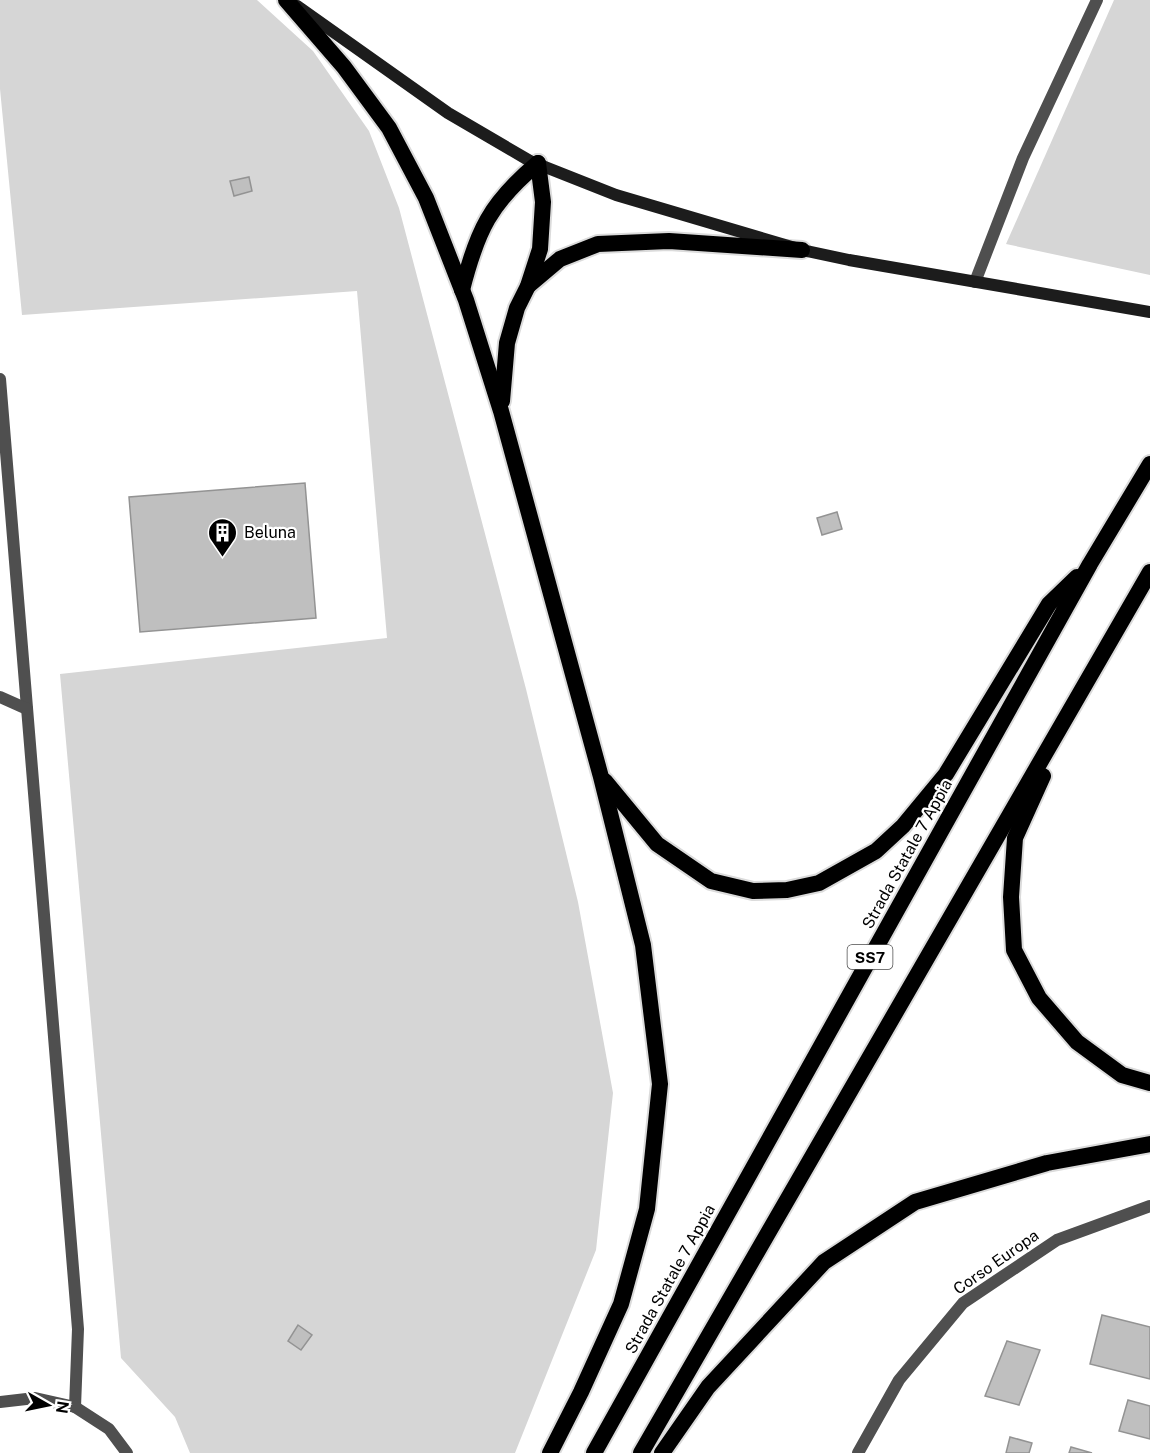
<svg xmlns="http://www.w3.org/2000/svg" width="1150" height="1453" viewBox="0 0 1150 1453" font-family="'Public Sans',sans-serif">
	<rect width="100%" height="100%" fill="#fff"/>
	<g fill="#d6d6d6">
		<path d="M0,0h257l56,51 56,80 30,77 127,481 52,213 35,191 -17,157 -81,203h-325l-15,-36 -54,-59 -61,-684 327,-36 -30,-347 -335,24 -22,-226z"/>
		<path d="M1114,0h36v275l-144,-31z"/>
	</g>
	<g fill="#bfbfbf" stroke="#939393" stroke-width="1.5">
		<path d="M249,177l3,14 -18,5 -4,-15z"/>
		<path d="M305,483l11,135 -176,14 -11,-135z"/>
		<path d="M837,512l5,17 -20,6 -5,-17z"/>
		<path d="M1102,1315l48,12v52l-60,-15z"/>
		<path d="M298,1325l14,10 -11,15 -13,-9z"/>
		<path d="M1007,1341l33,9 -21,55 -34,-9z"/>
		<path d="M1128,1400l22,6v33l-31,-8z"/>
		<path d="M1010,1437l22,6 -3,10h-23z"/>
		<path d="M1071,1447l21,6h-23z"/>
	</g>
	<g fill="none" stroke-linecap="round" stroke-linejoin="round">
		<defs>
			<g id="trunk">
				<path d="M286,0l58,67 45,61 37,70 40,102 35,111 100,366 42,168 17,139 -13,125 -26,95 -40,88 -31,61"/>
				<path d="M528,286l32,-27 38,-15 71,-3 133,9"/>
				<path d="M462,290c15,-59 28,-87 76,-127"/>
				<path d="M502,401l5,-58 10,-35 11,-22 12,-37 3,-47 -5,-39"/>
				<path d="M1043,776l-28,62 -4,59 3,53 25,48 38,44 45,33 28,8"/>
				<path d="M605,781l52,63 54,37 42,10 34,-1 32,-7 57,-32 27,-25 43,-52 103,-170 28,-27"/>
				<path d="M594,1453l496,-889 60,-100"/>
				<path d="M641,1453l509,-881"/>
				<path d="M662,1453l46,-66 116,-125 91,-60 132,-39 103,-19"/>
			</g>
		</defs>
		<use href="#trunk" stroke="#dbdbdb" stroke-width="20"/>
		<g stroke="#4f4f4f" stroke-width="12">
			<path d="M975,282l48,-124 74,-158"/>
			<path d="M0,379l78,950 -3,78"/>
			<path d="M0,697l27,12"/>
			<path d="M0,1402l35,-4 40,9 34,22 18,24"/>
			<path d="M858,1453l41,-73 64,-77 94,-63 93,-34"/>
		</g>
		<path stroke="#1c1c1c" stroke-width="12" d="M297,6l151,107 82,48 86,34 186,55 47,10 301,52"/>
		<use href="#trunk" stroke="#000" stroke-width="16"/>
	</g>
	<defs>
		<symbol id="building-pin" viewBox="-11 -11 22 30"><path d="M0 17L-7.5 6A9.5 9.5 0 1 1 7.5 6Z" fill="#000" stroke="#fff"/><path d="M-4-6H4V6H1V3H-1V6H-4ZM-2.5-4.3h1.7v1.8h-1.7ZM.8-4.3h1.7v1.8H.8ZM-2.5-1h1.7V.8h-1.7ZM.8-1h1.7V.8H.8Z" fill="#fff"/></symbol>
	</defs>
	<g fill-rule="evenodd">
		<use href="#building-pin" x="206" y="516" width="33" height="45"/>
	</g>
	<g text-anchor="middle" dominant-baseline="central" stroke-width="4.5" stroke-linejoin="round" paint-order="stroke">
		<rect fill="#fff" stroke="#4c4c4c" stroke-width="1.5" x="847.5" y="945" width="45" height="24" rx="4.5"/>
		<g font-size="15" font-weight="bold" fill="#000">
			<text x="870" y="957">SS7</text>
		</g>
		<g font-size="16" fill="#000" stroke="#fff" text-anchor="start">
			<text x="244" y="532">Beluna</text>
		</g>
		<g font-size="16" fill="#000" stroke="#fff">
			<text transform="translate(907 854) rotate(-61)">Strada Statale 7 Appia</text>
			<text transform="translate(996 1262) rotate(-35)">Corso Europa</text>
			<text transform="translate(670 1279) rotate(-61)">Strada Statale 7 Appia</text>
		</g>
	</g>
	<g transform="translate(48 1405) rotate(99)" stroke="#ffffff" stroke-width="4.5" paint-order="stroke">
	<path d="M0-4.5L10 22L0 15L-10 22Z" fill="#000000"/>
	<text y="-9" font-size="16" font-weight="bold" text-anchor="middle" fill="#000000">N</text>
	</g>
</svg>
